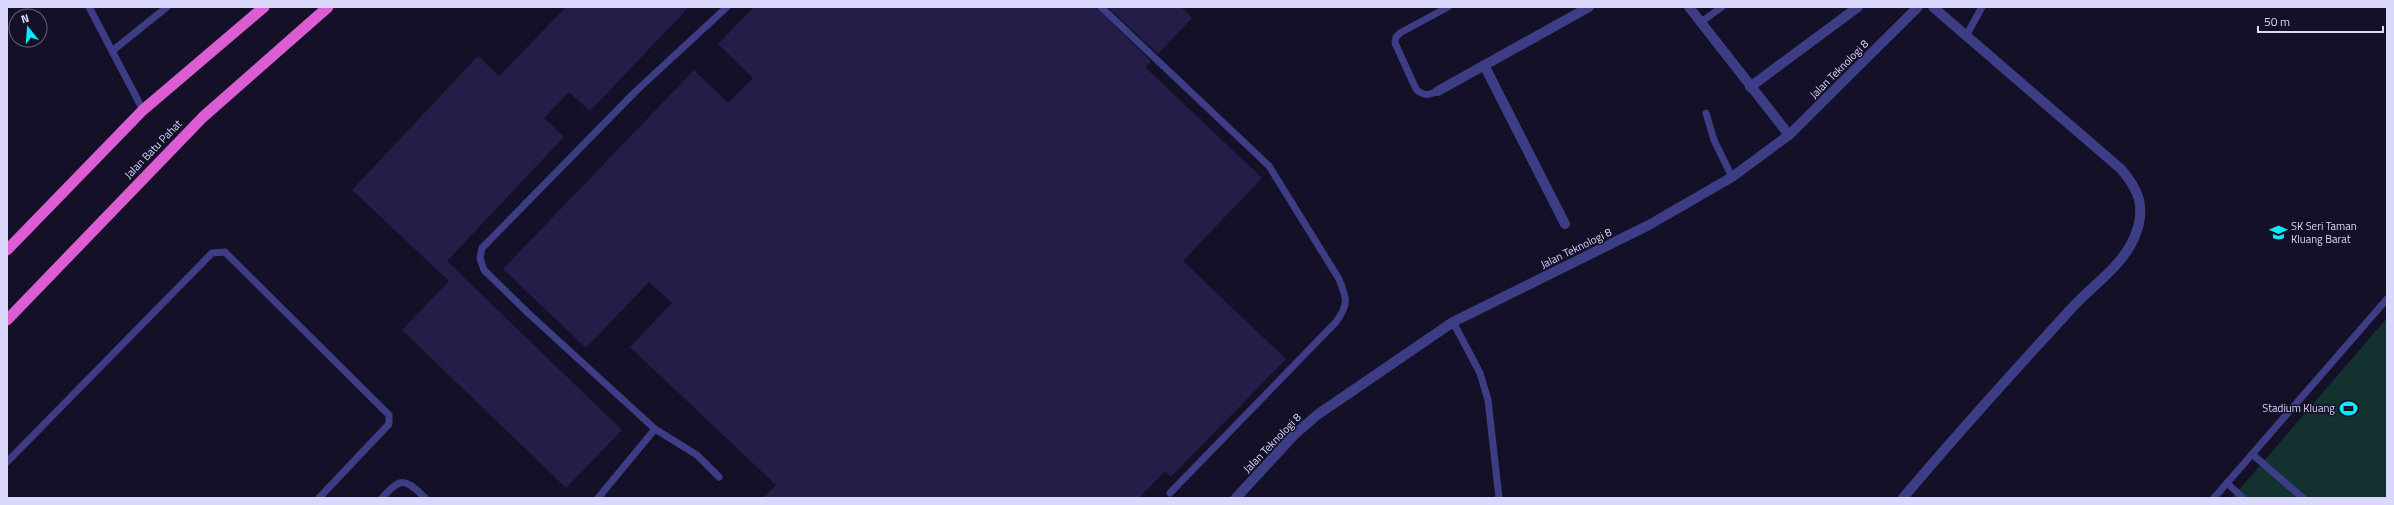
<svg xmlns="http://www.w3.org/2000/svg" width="2394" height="505" viewBox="0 0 2394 505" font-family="'Titillium Web',sans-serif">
	<rect width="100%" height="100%" fill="#141028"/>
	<path fill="#13312f" d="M2387,318v180h-155z"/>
	<g fill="#241d48">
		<path d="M566,7h123l-99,104 -21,-19 -25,26 20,19 -117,124 175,169 -56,58 -164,-158 47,-49 -97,-91 126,-134 21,20z"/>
		<path d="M754,7h342l55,54 -6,6 117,111 -79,83 103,98 -115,118 -6,-6 -26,27h-376l13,-13 -146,-138 42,-44 -23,-21 -63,66 -83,-79 191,-199 34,33 25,-25 -35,-34z"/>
		<path d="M1108,7h73l11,11 -34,36z"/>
	</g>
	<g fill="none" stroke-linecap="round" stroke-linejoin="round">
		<g stroke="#3d3d85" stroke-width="7">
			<path d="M89,7l54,103"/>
			<path d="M1101,7l168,159 70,113c8,20 10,25 -3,43l-166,171"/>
			<path d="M1701,22l21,-15"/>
			<path d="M1966,36l16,-29"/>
			<path d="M112,51l55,-44"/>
			<path d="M1438,91c-9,4 -14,6 -22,-2l-21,-46 1,-6 4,-4 48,-26"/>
			<path d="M1706,113l8,27 18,37"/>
			<path d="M1453,322l27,51 8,27 11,98"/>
			<path d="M655,429l42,26 22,22"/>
			<path d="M2252,454l51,44"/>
			<path d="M7,462l205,-209 13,-1 164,163v9l-70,74"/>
			<path d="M2227,483l16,15"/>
			<path d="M382,498c19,-21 23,-20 43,0"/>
			<path d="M598,498l57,-69 -127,-116 -44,-43 -4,-12 2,-10 154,-157 91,-84"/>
			<path d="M2214,498l173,-199"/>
		</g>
		<g stroke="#3d3d85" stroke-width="10">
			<path d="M1689,7l100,128"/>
			<path d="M1485,67l80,157"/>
			<path d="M1750,87l108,-80"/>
			<path d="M1438,91l151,-84"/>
			<path d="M1903,498c54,-64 110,-126 167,-188 22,-25 55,-45 66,-77 10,-27 2,-44 -15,-64l-188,-162"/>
		</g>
		<path stroke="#3d3d85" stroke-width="10" d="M1236,498l58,-63 23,-20 136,-93 196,-97 83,-48 57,-42 129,-128"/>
		<g stroke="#dc5cd2" stroke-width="11">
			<path d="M7,250l136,-140 121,-103"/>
			<path d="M7,320l196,-203 125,-110"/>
		</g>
	</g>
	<defs>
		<symbol id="school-bare" viewBox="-9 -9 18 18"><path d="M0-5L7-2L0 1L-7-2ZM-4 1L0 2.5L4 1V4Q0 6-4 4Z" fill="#08e9f9" stroke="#141028" stroke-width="2.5" paint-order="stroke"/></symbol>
		<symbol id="stadium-bare" viewBox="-9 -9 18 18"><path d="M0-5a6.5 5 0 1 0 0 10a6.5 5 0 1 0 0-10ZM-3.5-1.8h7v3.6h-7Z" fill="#08e9f9" stroke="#141028" stroke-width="2.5" paint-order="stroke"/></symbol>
	</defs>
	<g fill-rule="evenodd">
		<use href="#school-bare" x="2266" y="220" width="25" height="25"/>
		<use href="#stadium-bare" x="2336" y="396" width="25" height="25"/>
	</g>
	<g text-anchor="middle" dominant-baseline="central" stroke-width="3" stroke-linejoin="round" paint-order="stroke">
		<g font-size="11" fill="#dbd8fe" stroke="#141028">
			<text transform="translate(1839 69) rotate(-45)">Jalan Teknologi 8</text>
			<text transform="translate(153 149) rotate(-46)">Jalan Batu Pahat</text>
			<text transform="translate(1576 248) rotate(-26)">Jalan Teknologi 8</text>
			<text transform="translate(1272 443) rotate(-46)">Jalan Teknologi 8</text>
		</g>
		<g font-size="11" fill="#dbd8fe" stroke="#141028" text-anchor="start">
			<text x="2291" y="226">SK Seri Taman<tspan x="2291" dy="13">Kluang Barat</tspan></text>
			<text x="2335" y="408" text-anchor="end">Stadium Kluang</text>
		</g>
	</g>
	<rect width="2394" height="505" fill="none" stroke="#dbd8fe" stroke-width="16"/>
	<g transform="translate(28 28) rotate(343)"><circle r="19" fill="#141028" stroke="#64607e"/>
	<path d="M0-3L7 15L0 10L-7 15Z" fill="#08e9f9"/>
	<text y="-6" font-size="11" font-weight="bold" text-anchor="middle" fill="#dbd8fe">N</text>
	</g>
	<path d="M2258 26v6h125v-6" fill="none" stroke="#dbd8fe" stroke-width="2"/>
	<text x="2264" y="26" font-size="12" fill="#dbd8fe" stroke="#141028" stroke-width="3" paint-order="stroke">50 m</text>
</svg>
